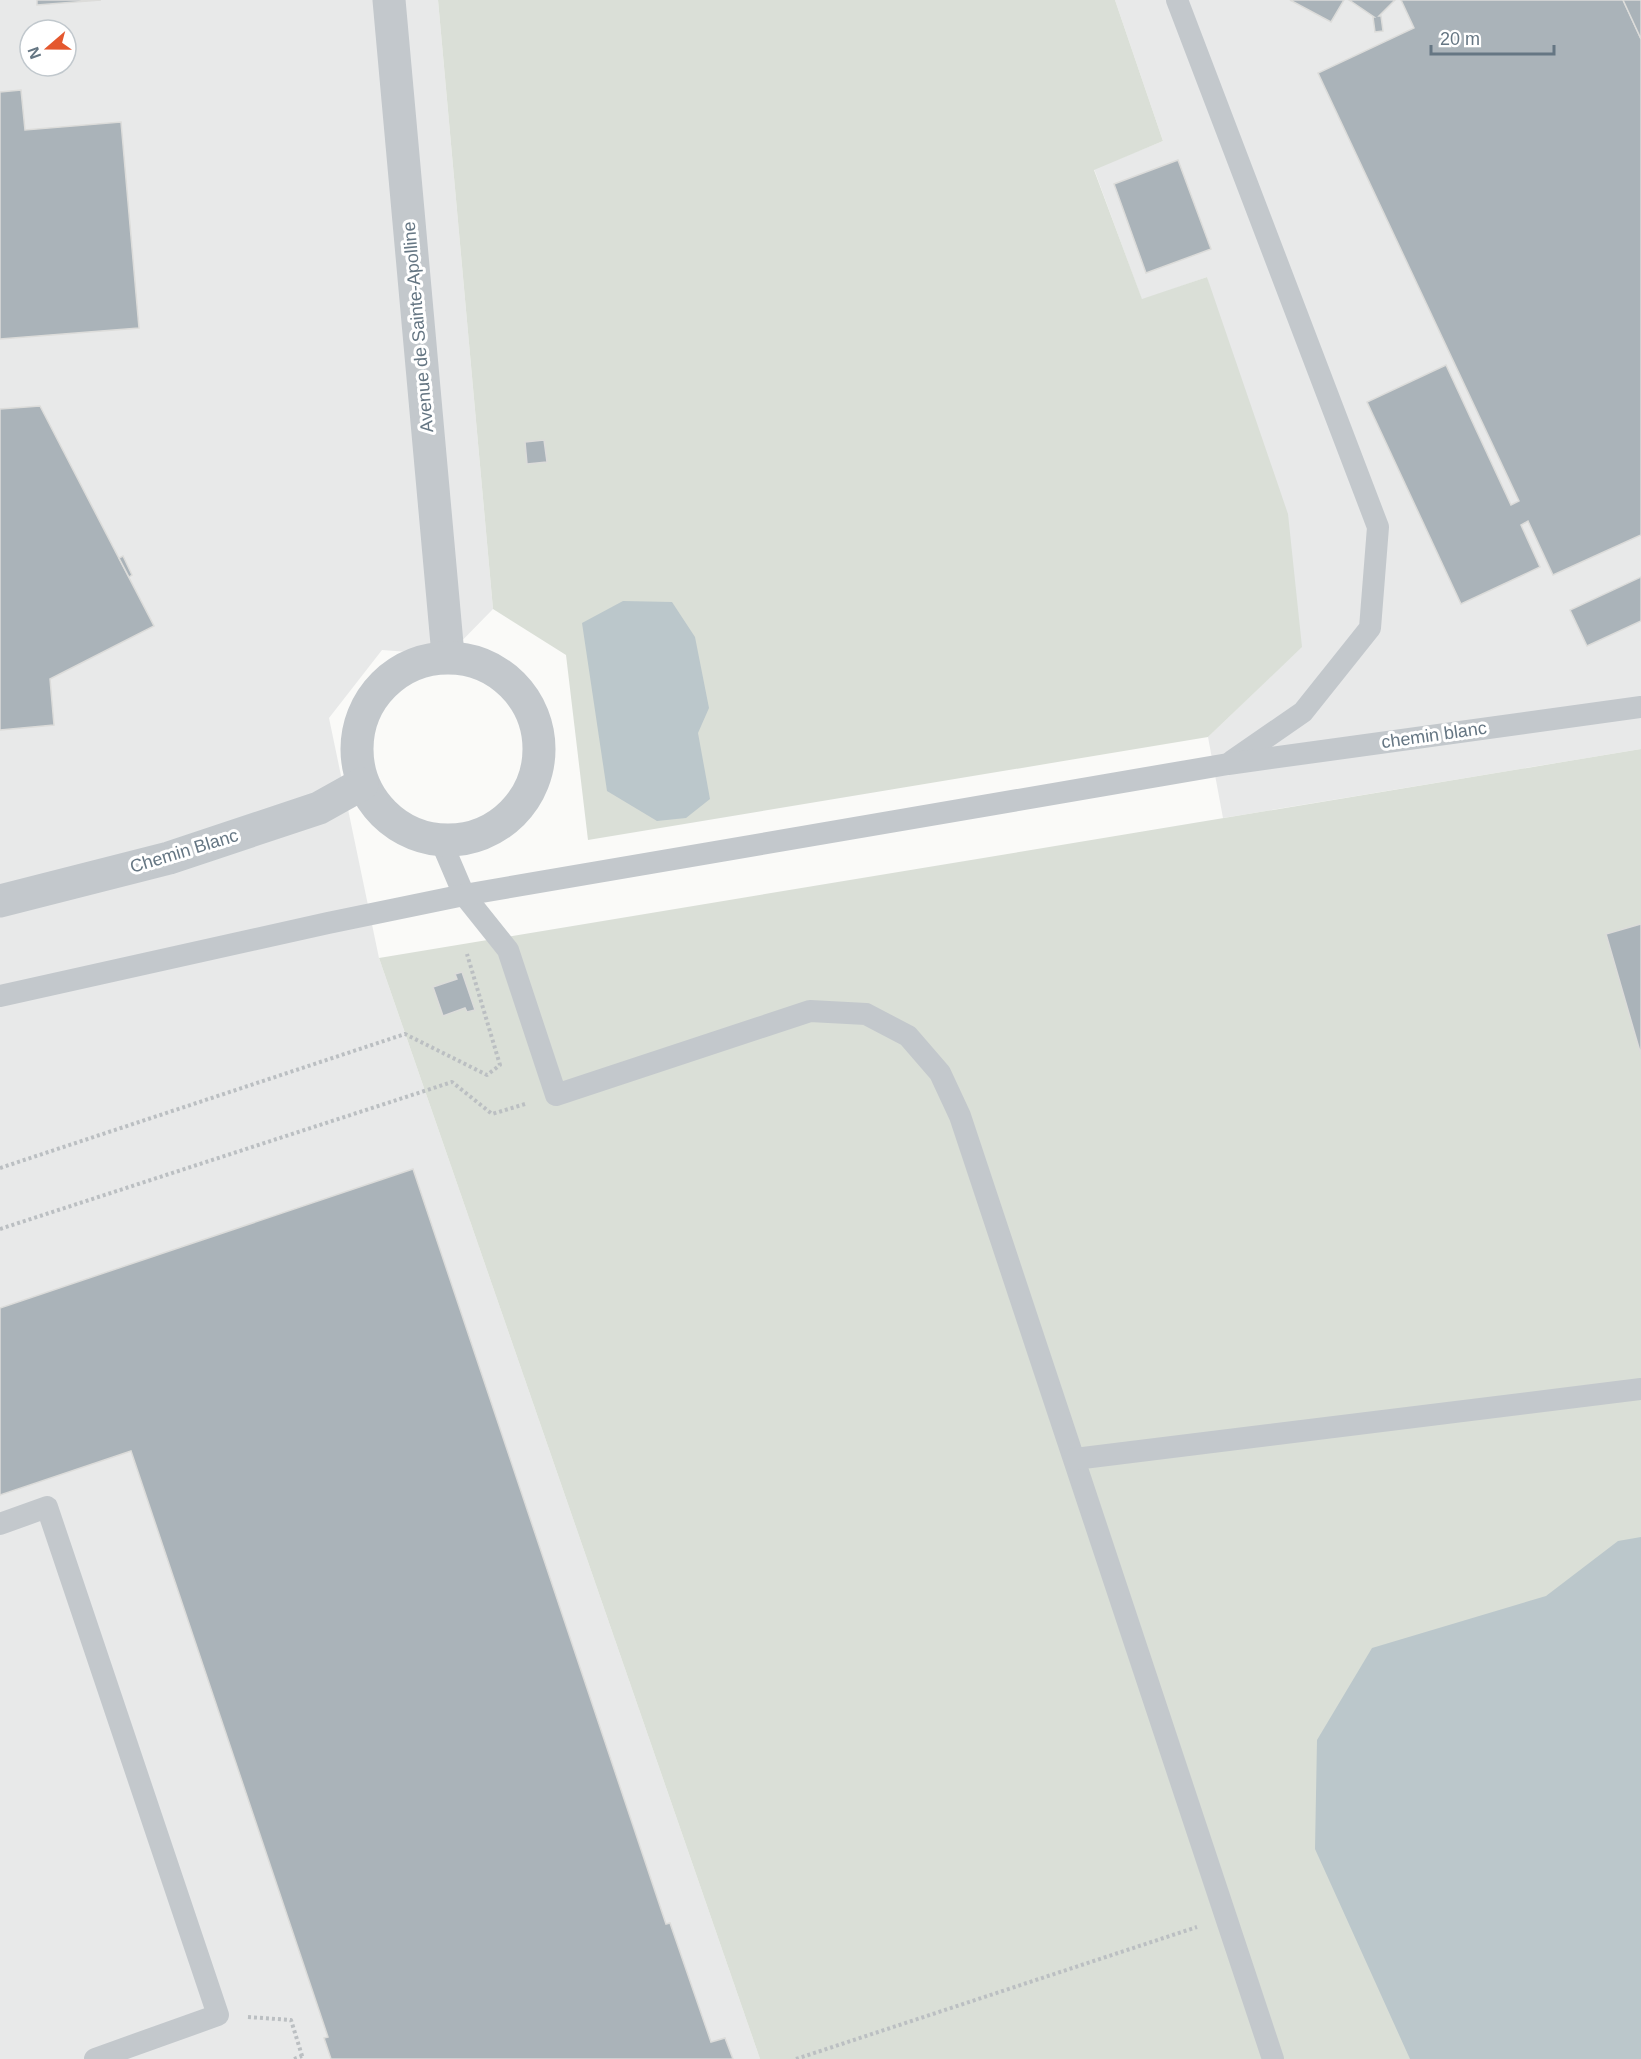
<svg xmlns="http://www.w3.org/2000/svg" width="1641" height="2059" viewBox="0 0 1641 2059" font-family="Arial,sans-serif">
	<rect width="100%" height="100%" fill="#fafaf8"/>
	<g fill="#e8e9e9" fill-rule="evenodd">
		<path d="M0,0h438l55,609 -45,46 -66,-5 -53,68 50,240 381,1101h-760zM30,30h36v36h-36z"/>
		<path d="M1115,0h526v749l-418,69 -15,-81 93,-90 -94,-370 -65,23 -48,-131 69,-28z"/>
	</g>
	<g fill="#dadfd7">
		<path d="M438,0h677l48,141 -69,29 48,129 65,-22 81,237 14,133 -94,90 -620,103 -22,-185 -73,-46z"/>
		<path d="M1641,749v1310h-881l-381,-1101z"/>
	</g>
	<g fill="#bbc7cb">
		<path d="M623,601l49,1 23,35 14,71 -11,25 12,66 -24,19 -29,3 -50,-30 -25,-168z"/>
		<path d="M1641,1537v522h-231l-95,-210 2,-109 55,-92 174,-52 72,-55z"/>
	</g>
	<g fill="#aab3b9" stroke="#dcdcda" stroke-width="1.5">
		<path d="M37,0h64l-64,5z"/>
		<path d="M1290,0h54l-13,22z"/>
		<path d="M1349,0h46l-16,16h2l2,15 -8,1 -2,-15h1z"/>
		<path d="M1401,0h222l18,39v496l-88,40 -25,-54 -7,4 19,42 -79,37 -94,-202 79,-37 65,140 8,-4 -201,-428 96,-45z"/>
		<path d="M1623,0h18v39z"/>
		<path d="M21,90l4,40 96,-8 18,206 -139,11v-247z"/>
		<path d="M1178,160l33,89 -65,24 -32,-89z"/>
		<path d="M40,406l114,220 -104,53 4,46 -54,5v-321z"/>
		<path d="M544,440l3,22 -20,2 -2,-22z"/>
		<path d="M123,556l9,19 -3,2 -10,-19z"/>
		<path d="M1641,577v44l-54,25 -17,-36z"/>
		<path d="M1641,924v131l-35,-121z"/>
		<path d="M462,972l13,38 -8,2 -2,-4 -22,8 -10,-29 24,-8 -2,-5z"/>
		<path d="M413,1169l253,755 4,-1 41,119 14,-4 8,21h-402l-7,-21 4,-1 -197,-586 -131,44v-187z"/>
	</g>
	<g fill="none" stroke-linecap="round" stroke-linejoin="round">
		<g stroke="#bbbfc2" stroke-width="4" stroke-dasharray="3 3" stroke-linecap="butt">
			<path d="M0,1168l405,-134 82,41 13,-10 -33,-111"/>
			<path d="M0,1229l452,-147 40,32 33,-10"/>
			<path d="M248,2017l43,3 12,39"/>
			<path d="M294,2059l8,-3"/>
			<path d="M796,2059l401,-132"/>
		</g>
		<g stroke="#c3c8cc" stroke-width="22">
			<path d="M1177,0l201,527 -8,101 -67,84 -71,49"/>
			<path d="M441,841l23,54 44,55 48,145 254,-84 56,3 42,22 32,37 20,43 313,943"/>
			<path d="M0,996l328,-73 136,-28 764,-131 413,-57"/>
			<path d="M1075,1459l566,-70"/>
			<path d="M0,1524l47,-17 171,508 -123,44"/>
		</g>
		<g stroke="#c3c8cc" stroke-width="33">
			<path d="M389,0l59,655"/>
			<circle cx="448" cy="749" r="91"/>
			<path d="M0,901l169,-43 150,-50 43,-24"/>
		</g>
	</g>
	<g text-anchor="middle" dominant-baseline="central" stroke-width="6" stroke-linejoin="round" paint-order="stroke">
		<g font-size="18" fill="#657683" stroke="#fff">
			<text transform="translate(418 327) rotate(-95)">Avenue de Sainte-Apolline</text>
			<text transform="translate(1434 735) rotate(-8)">chemin blanc</text>
			<text transform="translate(184 851) rotate(-17)">Chemin Blanc</text>
		</g>
	</g>
	<g transform="translate(48 48) rotate(250)"><circle r="28" fill="#ffffff" stroke="#c1c8cd" stroke-width="1.5"/>
	<path d="M0-4.5L10 22L0 15L-10 22Z" fill="#e4572e"/>
	<text y="-9" font-size="16" font-weight="bold" text-anchor="middle" fill="#657683">N</text>
	</g>
	<path d="M1431 45v9h123v-9" fill="none" stroke="#657683" stroke-width="3"/>
	<text x="1440" y="45" font-size="18" fill="#657683" stroke="#ffffff" stroke-width="4.5" paint-order="stroke">20 m</text>
</svg>
